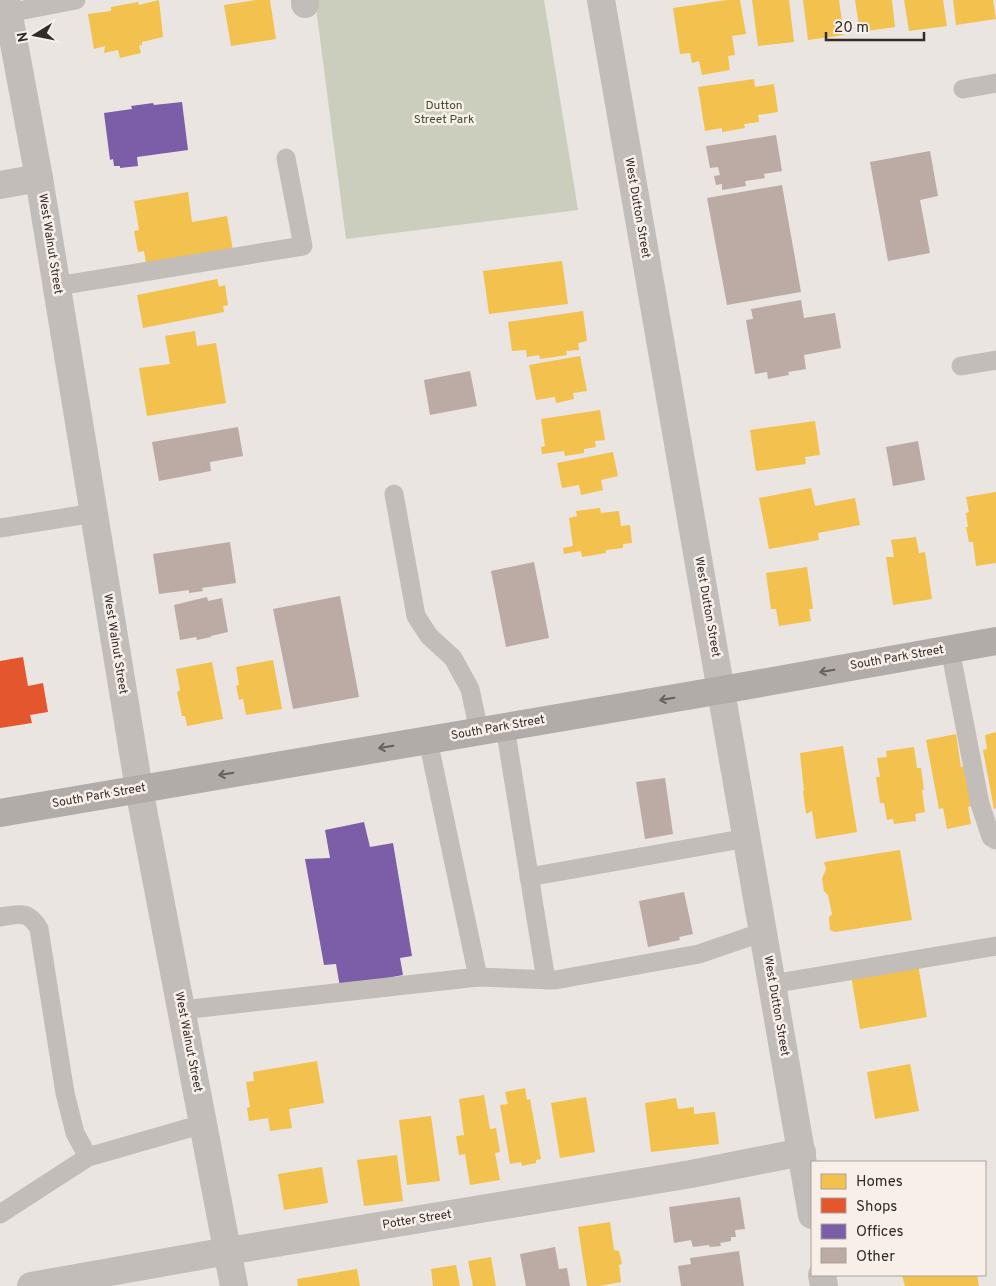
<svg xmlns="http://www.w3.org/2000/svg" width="996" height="1286" viewBox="0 0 996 1286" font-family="Overpass,sans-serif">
	<rect width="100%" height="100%" fill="#eae5e0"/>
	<path fill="#cbcebc" d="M315,0h229l34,210 -232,29z"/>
	<g fill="#f2c14e">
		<path d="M159,0l4,37 -21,5v3l-3,1 2,7 -21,5 -2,-8 -14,3 1,-7 -11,3 -6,-35 23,-3v-4l27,-5 1,3z"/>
		<path d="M256,0h14l6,39 -45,7 -7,-41z"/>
		<path d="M727,0h13l6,34 -14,2 3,19 -7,1 2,14 -28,5 -3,-14 -7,2 -2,-10 -10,1 -7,-46z"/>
		<path d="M752,0h37l5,42 -36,4z"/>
		<path d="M803,0h36l5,35 -36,5z"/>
		<path d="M855,0h37l3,27 -35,5z"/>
		<path d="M904,0h39l4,26 -38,5z"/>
		<path d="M953,0h40l3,19 -40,6z"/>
		<path d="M754,79l1,8 19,-3 4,28 -20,3 1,7 -15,2 1,4 -23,4v-4l-17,3 -7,-44z"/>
		<path d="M188,192l4,30 35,-6 7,41 -87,13 -3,-19 -6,1 -4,-21 5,-1 -5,-29z"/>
		<path d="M562,261l6,43 -79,10 -6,-43z"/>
		<path d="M217,279l2,8 6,-2 3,20 -5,1 1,6 -81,16 -6,-33z"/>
		<path d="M583,311l4,30 -9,2 1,7 -13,1 1,4 -27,4 -1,-4 -12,2 -1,-7 -14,1 -4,-29z"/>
		<path d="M195,331l2,15 19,-3 10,60 -79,13 -8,-48 31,-4 -5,-28z"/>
		<path d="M580,356l7,35 -14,2 1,6 -18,4 -1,-6 -19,3 -7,-35z"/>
		<path d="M600,410l5,30 -10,1 1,6 -12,2v4l-19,3 -1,-5 -22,3 -1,-7 4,-1 -4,-27z"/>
		<path d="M815,421l5,34 -15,2 1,7 -50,7 -6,-41z"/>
		<path d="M613,452l5,24 -17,4 2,10 -22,5 -2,-10 -17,3 -5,-25z"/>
		<path d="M811,488l4,18 40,-8 5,27 -42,8 1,7 -50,9 -10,-51z"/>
		<path d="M996,492v71l-20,3 -3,-24h-4l-3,-15h2l-2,-14 3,-1 -3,-15z"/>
		<path d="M600,508l1,5 18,-2 2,15 9,-1 2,18 -9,1v4l-17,2v3l-24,4 -1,-6 -17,3 -1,-6 10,-2 -4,-28 8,-2 -1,-5z"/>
		<path d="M916,537l3,16 6,-1 7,47 -39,6 -7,-48h8l-3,-17z"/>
		<path d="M807,567l6,42h-4l2,12 -32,5 -3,-17h-5l-5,-36z"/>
		<path d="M273,660l9,49 -36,6 -3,-16 -4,1 -3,-14 3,-1 -3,-18z"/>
		<path d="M212,662l11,57 -36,7 -2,-10h-3l-5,-24 3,-2 -4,-21z"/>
		<path d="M996,732v76l-2,1 -11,-59 4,-1 -2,-14z"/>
		<path d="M956,734l5,33 6,-1 5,40 -4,1 3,17 -24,5 -4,-21 -4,1 -13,-69z"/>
		<path d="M843,746l14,86 -41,7 -4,-28 -6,3 -3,-23h1l-4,-38z"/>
		<path d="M914,747l3,21h4l3,22h-2l3,22 -10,2 1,7 -22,3 -1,-5 -6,1 -3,-17h-4l-4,-26h4l-3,-19 10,-1 -1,-6z"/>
		<path d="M900,850l12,70 -77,12 -5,-2 -1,-13 3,-3 -4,-19 -4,-4 -2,-12 4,-10 -2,-7z"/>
		<path d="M918,964l9,53 -67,12 -9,-54z"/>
		<path d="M317,1061l7,42 -35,6 3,19 -22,3 -2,-13 -19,3 -2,-13 3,-1 -4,-25 8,-1 -1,-9z"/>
		<path d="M910,1064l9,47 -44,8 -8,-47z"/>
		<path d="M525,1088l2,12 3,-1 11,60 -5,1v3l-14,3 -1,-4 -11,2 -10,-59 8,-1 -3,-12z"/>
		<path d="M484,1095l6,34 6,-1 4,24 -5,1 5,27 -30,5 -5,-31 -6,1 -3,-19 8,-1 -5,-36z"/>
		<path d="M586,1097l9,55 -35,6 -9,-55z"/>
		<path d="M676,1098l2,11 16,-2v7l21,-2 4,32 -68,8 -6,-49z"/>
		<path d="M431,1116l9,65 -33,4 -8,-65z"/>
		<path d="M397,1155l6,46 -39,5 -7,-46z"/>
		<path d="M322,1167l6,36 -44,7 -6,-36z"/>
		<path d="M610,1222l4,28 5,1 3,13 -3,1 2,17 -22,4h-12l-9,-59z"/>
		<path d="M491,1257l5,29h-23l-5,-25z"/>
		<path d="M456,1265l4,21h-27l-2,-17z"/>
		<path d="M357,1269l3,17h-62l-1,-7z"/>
		<path d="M902,1275h75l2,11h-74z"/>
	</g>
	<path fill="#e4572e" d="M23,657l5,29 15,-3 5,29 -18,3 2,8 -32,5v-67z"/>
	<g fill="#7b5ea7">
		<path d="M182,102l6,48 -51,7 1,9 -18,2v-2h-6l-1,-7 -3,1 -6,-47 28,-4 -1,-3 22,-3 1,2z"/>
		<path d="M364,822l6,25 23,-4 19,113 -12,2 3,17 -63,12 -4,-23 -12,1 -19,-106 25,-1 -5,-28z"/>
	</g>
	<g fill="#bcaaa4">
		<path d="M776,135l6,36 -18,3 1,4 -20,3 1,5 -24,4v-6l-6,1 -2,-9 6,-1 -2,-8 -8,1 -4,-22z"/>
		<path d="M930,151l8,45 -18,4 10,53 -42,8 -18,-99z"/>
		<path d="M782,185l19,107 -74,13 -20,-107z"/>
		<path d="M801,300l3,18 31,-5 6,35 -37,7 2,14 -18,3 1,3 -21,4 -1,-7 -12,2 -9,-54 7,-1 -2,-10z"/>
		<path d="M470,371l7,35 -47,9 -6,-35z"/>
		<path d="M238,427l5,29 -33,6 1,9 -52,10 -7,-39z"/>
		<path d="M918,441l7,39 -32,6 -7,-39z"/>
		<path d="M230,542l6,41 -34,5 1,3 -14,2v-3l-30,4 -6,-40z"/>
		<path d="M534,562l15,76 -43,9 -15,-76z"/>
		<path d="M340,596l19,101 -66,12 -20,-100z"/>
		<path d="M207,597l1,4 14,-3 6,34 -17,4v1l-14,3 -1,-3 -16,3 -6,-35z"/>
		<path d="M665,778l8,56 -28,5 -9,-57z"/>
		<path d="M684,892l9,42 -14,3 1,3 -32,7 -9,-46z"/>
		<path d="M740,1197l5,32 -10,1 1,7h-5v4l-11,2 1,3 -11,1 -1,-2 -16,2 -2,-7 -17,3 -5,-36z"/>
		<path d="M555,1247l4,22 8,-1 3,18h-44l-6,-32z"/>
		<path d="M739,1251l5,35h-63l-3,-20 13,-2 -1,-6z"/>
	</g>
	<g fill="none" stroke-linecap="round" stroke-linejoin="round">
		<g stroke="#c3bdb9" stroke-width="19">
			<path d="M8,13l68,-13"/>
			<path d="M963,89l33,-6"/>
			<path d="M57,286l246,-40 -17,-88"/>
			<path d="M961,366l35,-6"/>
			<path d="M394,494l22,122 13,20 24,22 17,31 9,42"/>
			<path d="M0,528l94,-15"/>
			<path d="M950,649l30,155 11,33 5,3"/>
			<path d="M505,727l41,253"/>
			<path d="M428,740l50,237"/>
			<path d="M529,877l218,-39"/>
			<path d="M0,917c19,-3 29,-7 39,12l26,164 10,40 13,24"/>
			<path d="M772,984l224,-38"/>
			<path d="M182,1010l296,-33 77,3 144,-26 64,-22"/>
			<path d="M0,1214l88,-57 115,-33"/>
		</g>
		<g stroke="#c3bdb9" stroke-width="28">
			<path d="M6,0l33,178 100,611 95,497"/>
			<path d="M305,0v4"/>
			<path d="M601,0l211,1215"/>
			<path d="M0,185l39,-7"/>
			<path d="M822,1275l2,11"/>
			<path d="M31,1286l197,-35 463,-77 111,-22"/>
		</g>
		<path stroke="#b2aca8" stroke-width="28" d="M0,813l722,-123 274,-49"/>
	</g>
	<defs><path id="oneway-shaft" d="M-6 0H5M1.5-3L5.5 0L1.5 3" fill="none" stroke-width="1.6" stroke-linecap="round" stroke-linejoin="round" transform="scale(1.25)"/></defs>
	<g stroke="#665f5b">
		<use href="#oneway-shaft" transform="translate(827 671) rotate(170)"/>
		<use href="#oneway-shaft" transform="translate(667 699) rotate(170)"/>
		<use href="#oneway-shaft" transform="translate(386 747) rotate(170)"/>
		<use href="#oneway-shaft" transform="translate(226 774) rotate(170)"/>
	</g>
	<g text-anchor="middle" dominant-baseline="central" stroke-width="5" stroke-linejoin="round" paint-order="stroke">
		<g font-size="12" fill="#434e2f" stroke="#f7efe8">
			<text x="444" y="106">Dutton<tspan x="444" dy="14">Street Park</tspan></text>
		</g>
		<g font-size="12" fill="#332b28" stroke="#f7efe8">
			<text transform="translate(637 208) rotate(80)">West Dutton Street</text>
			<text transform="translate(50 244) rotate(81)">West Walnut Street</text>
			<text transform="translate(707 607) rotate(80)">West Dutton Street</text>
			<text transform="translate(115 644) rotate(81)">West Walnut Street</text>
			<text transform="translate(897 658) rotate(-10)">South Park Street</text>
			<text transform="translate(498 728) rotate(-10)">South Park Street</text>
			<text transform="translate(99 796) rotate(-10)">South Park Street</text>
			<text transform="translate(776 1006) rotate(80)">West Dutton Street</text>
			<text transform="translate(188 1042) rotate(79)">West Walnut Street</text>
			<text transform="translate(417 1220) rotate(-9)">Potter Street</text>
		</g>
	</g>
	<rect x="811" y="1161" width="175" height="115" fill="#f7efe8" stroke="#a9a19b"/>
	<rect x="821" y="1174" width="25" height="15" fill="#f2c14e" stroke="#a9a19b"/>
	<text x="856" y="1186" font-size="15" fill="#332b28">Homes</text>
	<rect x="821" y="1198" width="25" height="15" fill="#e4572e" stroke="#a9a19b"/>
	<text x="856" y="1211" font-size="15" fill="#332b28">Shops</text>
	<rect x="821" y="1224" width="25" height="15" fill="#7b5ea7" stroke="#a9a19b"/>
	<text x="856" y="1236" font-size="15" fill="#332b28">Offices</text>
	<rect x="821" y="1248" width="25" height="15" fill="#bcaaa4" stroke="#a9a19b"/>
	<text x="856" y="1261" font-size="15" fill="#332b28">Other</text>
	<g transform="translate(35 35) rotate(260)" stroke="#f7efe8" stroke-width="4" paint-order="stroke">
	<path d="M0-4L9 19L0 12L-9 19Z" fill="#332b28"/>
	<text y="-8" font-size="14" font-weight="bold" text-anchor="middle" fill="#332b28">N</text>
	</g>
	<path d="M826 32v8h98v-8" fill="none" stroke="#332b28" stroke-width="2.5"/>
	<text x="834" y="32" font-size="15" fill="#332b28" stroke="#f7efe8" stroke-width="4" paint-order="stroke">20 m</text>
</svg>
